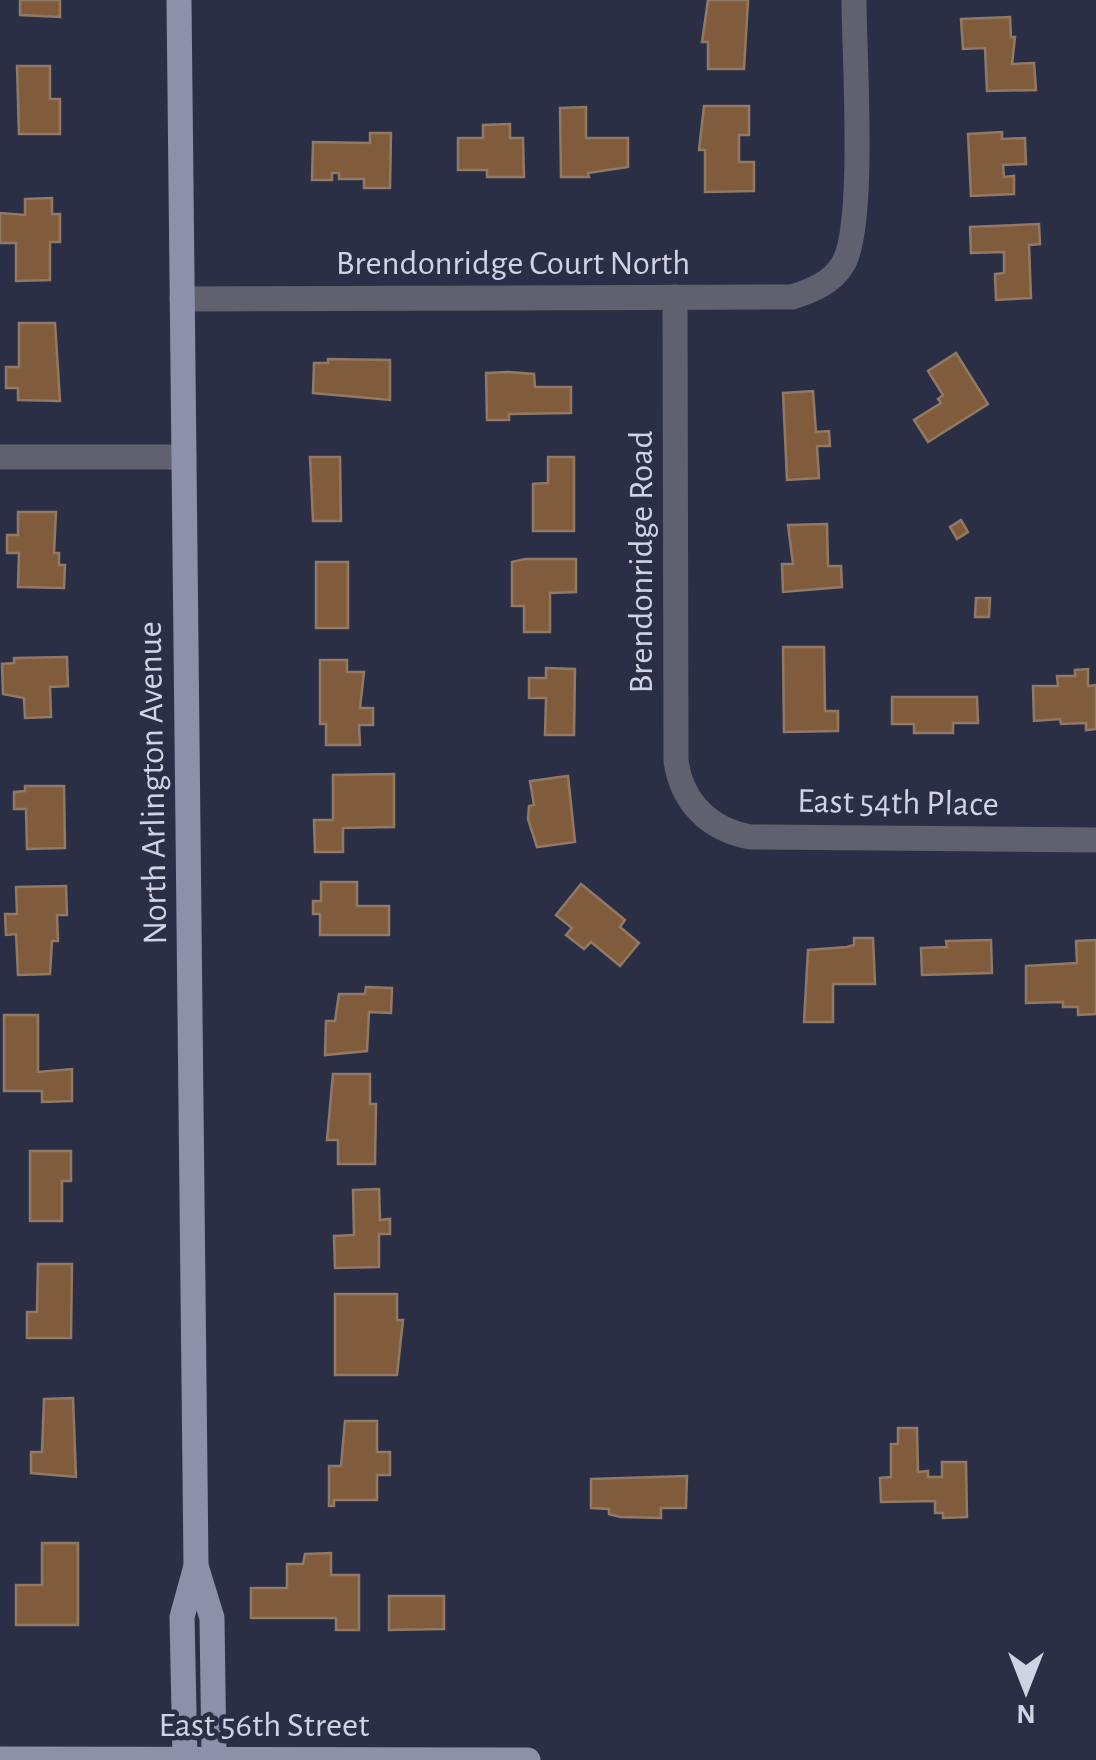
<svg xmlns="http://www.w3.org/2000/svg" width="1096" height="1760" viewBox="0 0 1096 1760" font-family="'Alegreya Sans',sans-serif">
	<rect width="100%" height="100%" fill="#2a2f46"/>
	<g fill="#805c3c" stroke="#917964" stroke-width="2.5">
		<path d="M20,0h40v17l-40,-2z"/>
		<path d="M708,0h40l-4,69h-36v-27h-6z"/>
		<path d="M1010,17l1,20h4l-3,27 22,-1 2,27 -49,1 -2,-43 -22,1 -2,-30z"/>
		<path d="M17,66h33v33h10v35h-41z"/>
		<path d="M704,106h45v29h-10v27h15v29l-49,1v-42h-6z"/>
		<path d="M586,107v31h42v29l-40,6 1,4h-28l-1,-69z"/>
		<path d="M510,124v14h13l1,39h-37v-7h-29v-32h25v-13z"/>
		<path d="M1002,132v7l23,-1 1,26 -23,1 1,12 10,-1v18l-43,2 -3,-62z"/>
		<path d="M370,133h21l-1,55h-26v-9h-25v-6h-7v7h-20l1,-38 57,1z"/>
		<path d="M52,198v16h8v28h-10v38l-34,1v-38h-16v-30l25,2v-16z"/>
		<path d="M1039,224l1,20 -11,1 2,53 -35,2 -1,-26 9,-1v-21l-33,1 -1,-26z"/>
		<path d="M19,323h36l5,78 -42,-1v-12h-12v-21h13z"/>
		<path d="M956,353l32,51 -60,38 -14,-22 27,-17 -3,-4 5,-4 -15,-24z"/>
		<path d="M328,359l62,1v40l-77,-7 1,-30h14z"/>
		<path d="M508,372l26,2 1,13h36v26l-62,1v6h-22l-1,-47z"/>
		<path d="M813,391l3,41 13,-1 1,15h-13l2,32 -32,2 -4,-87z"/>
		<path d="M310,457h30l1,64h-28z"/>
		<path d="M548,457h26v74h-41v-47l15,-1z"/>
		<path d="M18,512h38l-2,41h5v12h6l-1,23 -46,-1 1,-34h-12v-18h11z"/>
		<path d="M961,520l7,12 -11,7 -7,-12z"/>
		<path d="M827,524l1,42h13l1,21 -59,5 -1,-28h11l-5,-39z"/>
		<path d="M525,559h51v33l-26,1v39h-26v-26h-12v-44z"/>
		<rect x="316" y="562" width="32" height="66"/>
		<path d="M976,598h14l-1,19h-14z"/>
		<path d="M783,647h41l1,64h13v20l-54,1z"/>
		<path d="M67,657l1,29 -18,1 1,30 -26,1 -1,-20 -21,-4 -1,-30 12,-1v-5z"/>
		<path d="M320,660h27v12h17l-4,36h13v17h-14l1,20h-34v-21h-6z"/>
		<path d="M546,668l29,1 -1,66h-29l1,-37h-17v-20h17z"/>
		<path d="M1088,669v17l8,-1v44l-10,1v-7l-25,1 -1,-5 -26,2 -1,-35h25l-1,-10h18v-6z"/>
		<path d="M892,697h85l1,26h-25v10h-39v-9h-22z"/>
		<path d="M394,774v53l-51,1v24h-28l-1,-32h19v-45z"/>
		<path d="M568,776l7,66 -38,5 -9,-28 1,-13 5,-1 -4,-24z"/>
		<path d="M25,786h39l1,62 -38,1 -1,-40h-12v-17l11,-1z"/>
		<path d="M321,882h36v24h32v29h-69v-21h-7v-13h8z"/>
		<path d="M581,884l44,36 -5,7 19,16 -19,23 -29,-24 -7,7 -18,-14 6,-7 -16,-13z"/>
		<path d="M66,886l1,29h-10l1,26h-6l-2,33 -32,1 -2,-41 -10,1 -1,-21h12l-1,-27z"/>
		<path d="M854,938h19l2,46h-42v38h-29l4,-72 39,-3 7,-2z"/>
		<path d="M991,940l1,33 -70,2 -1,-27 26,-1 -1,-6z"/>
		<path d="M1096,940v74l-18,1v-8h-15v-5l-37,1v-37l51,-3 -1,-22z"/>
		<path d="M366,987l26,1 -1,25 -22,-1 -2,39 -42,4 1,-34h9l4,-27h26z"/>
		<path d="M4,1015h34v57l34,-3v32l-30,1v-11h-38z"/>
		<path d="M333,1074h37v30h6l-1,60h-37v-24h-11z"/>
		<path d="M30,1151h41v30h-9v40h-32z"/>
		<path d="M379,1189l1,31 10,-1v15h-11v33l-44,1 -1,-32 20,-1 -1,-45z"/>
		<path d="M38,1264h34l-1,74h-44v-26h10z"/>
		<path d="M335,1294h62v26h6l-6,55h-62z"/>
		<path d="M73,1398l3,79 -45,-4v-21h11l2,-53z"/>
		<path d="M345,1421h32v31h13v23h-13v25h-43v6h-5v-40h12z"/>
		<path d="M898,1428h19l1,44 10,-1v6h14v-15h24l1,55 -24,1v-5h-8v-12l-54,1 -1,-24 11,-1v-33h7z"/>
		<path d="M687,1476l-1,32h-25v10l-41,-1 -11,-3v-5l-18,-1v-29z"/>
		<path d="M42,1543h36v82h-62v-40h26z"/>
		<path d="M331,1553v22h28v55h-23v-12h-85v-30h36v-24h16l2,-10z"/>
		<path d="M389,1596h55v33l-55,1z"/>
	</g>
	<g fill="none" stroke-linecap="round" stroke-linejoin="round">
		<g stroke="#5f626e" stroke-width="25">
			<path d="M675,297l1,464c6,42 34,69 75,76l345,3"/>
			<path d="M182,299l610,-2c19,-6 40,-14 51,-33 23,-38 11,-211 11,-264"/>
			<path d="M0,457h184"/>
		</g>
		<g stroke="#8c91aa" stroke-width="25">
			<path d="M179,0l17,1566 16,52 2,141"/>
			<path d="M0,1759l528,1"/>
			<path d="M185,1759l-3,-142 14,-51"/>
		</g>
	</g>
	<g text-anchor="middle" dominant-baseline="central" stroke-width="9" stroke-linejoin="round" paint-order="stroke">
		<g font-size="35" fill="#cfd3e2" stroke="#2a2f46">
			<text x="513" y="263">Brendonridge Court North</text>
			<text transform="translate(641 562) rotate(-90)">Brendonridge Road</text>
			<text transform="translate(153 783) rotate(-91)">North Arlington Avenue</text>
			<text transform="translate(898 803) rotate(1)">East 54th Place</text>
			<text x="264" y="1725">East 56th Street</text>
		</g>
	</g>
	<g transform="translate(1026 1690) rotate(180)" stroke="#2a2f46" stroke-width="8" paint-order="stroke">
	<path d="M0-8L18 38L0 25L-18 38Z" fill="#cfd3e2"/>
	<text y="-15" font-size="28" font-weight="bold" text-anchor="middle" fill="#cfd3e2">N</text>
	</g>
</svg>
